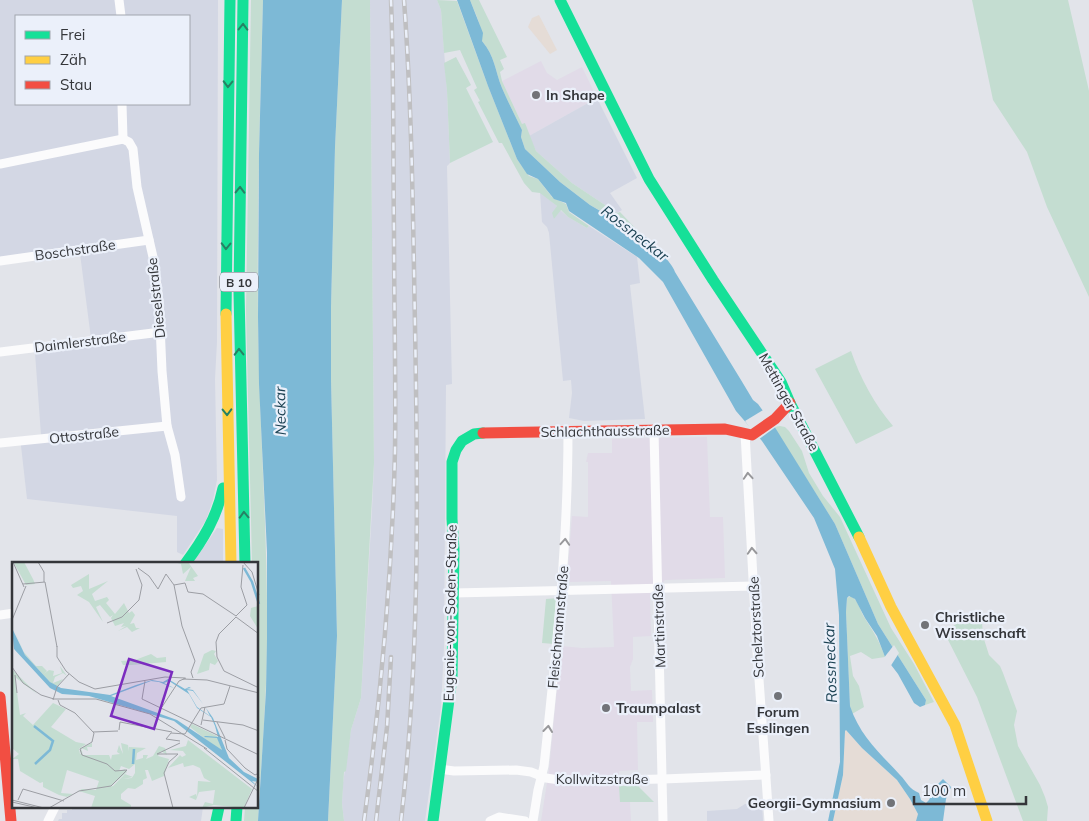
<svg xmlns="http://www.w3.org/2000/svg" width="1089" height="821" viewBox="0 0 1089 821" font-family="Mulish,sans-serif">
	<rect width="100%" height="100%" fill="#e2e4ea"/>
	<g fill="#e1dbe8">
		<path d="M541,61l6,12 10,7 25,-13 15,31 -68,38 -4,-12h-3l-20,-43z"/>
		<path d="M707,437l3,80h13l2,61 -60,2 -15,16 1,40 -18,1v22l-3,8 1,24 21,-1 1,32h-16l1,48 -19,1 1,31h10l1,19h-90l8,-51 12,-124 21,2 32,-1 -3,-66 -41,1 -3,-3 5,-63 16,1v-55h-2l2,-9h24v-14z"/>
	</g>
	<g fill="#d3d7e4" fill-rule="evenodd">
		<path d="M0,0h218l-1,342 -2,37 2,101 -4,20 -7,20 -23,35 -6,-3v-36l-150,-17 -7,-62 21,-2 -6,-82 57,-7 -13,-100 -79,11zM16,16h173v88h-173z"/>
		<path d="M370,0h67l4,10 6,81 3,72 -3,3 5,218 -6,1 -2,262 -3,60 -16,114h-81l-2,-18 1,-20 8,-53 10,-32 11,-188 2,-47z"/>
		<path d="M597,98l40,80 -27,15 12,17 -5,3 -45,-30 -36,-32 -7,-15z"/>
		<path d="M540,192l17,14 -3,13 6,-9 8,7 19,11 2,-2 48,31 3,26 -10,2 15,134 -61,2 -15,-3 3,-25 -1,-13 -8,1 -14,-148 -2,-6 -5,-5z"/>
		<path d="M217,528l6,1v34l-31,1z"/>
		<path d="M762,803l1,18h-56v-10l30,-2 8,-5z"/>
		<path d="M72,807h131l-2,14h-143l1,-2h3v-6h5v-3h5z"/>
	</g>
	<g fill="#e5dcd6">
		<path d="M539,15l18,35 -7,4 -22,-27 4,-9z"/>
		<path d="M845,730h1l16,18 35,32 13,19 8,15 -2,7h-83l10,-46z"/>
	</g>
	<g fill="#c4ddd1">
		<path d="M251,0h12c-3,106 -6,212 -5,318 1,107 10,214 9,322 0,60 -6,121 -9,181h-14l1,-14h13v-243l-6,-1 -6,-253z"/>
		<path d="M342,0h28l4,463 -13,235 -10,32 -5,41 -2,1 -2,31 2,18h-16l9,-185 -6,-256v-73l4,-160z"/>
		<path d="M437,0l20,1 31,85 29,73 12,17 9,3 14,18 14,7 3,8 20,14 -2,2 -19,-11 -7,-7 -7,9 -2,-6 5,-7 -17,-13 -8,-1 -8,-9 -22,-40h-3l-21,-41 2,-1 -6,-11 3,-2 -17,-38 -16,3 -3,-43z"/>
		<path d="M470,0h9l28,57 -7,3 4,9 -4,3 2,9 20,43 3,-1 11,28 36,32 45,30 3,-1 19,20 -49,-27 -30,-23 -35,-33 -4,-12 1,-7c-7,-14 -14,-28 -20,-42 -7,-17 -7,-32 -20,-47 0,-15 -6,-26 -12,-41z"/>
		<path d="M972,0h96l21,91v206l-42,-90 -20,-55 -34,-52z"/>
		<path d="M456,57l15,28 -5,3 27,54 -43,21 -3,-72 -3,-28z"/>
		<path d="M851,351c9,27 24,54 42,75l-37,18 -41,-75z"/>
		<path d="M780,426l5,1 4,4 13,20 7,22 14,23 17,21 51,111 23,36 20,38 -9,3 1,-5 -48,-76 -43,-100 -61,-97z"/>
		<path d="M851,596c7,4 9,14 13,21 9,14 15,23 21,40l-13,2 -11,-7 -11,4 3,20 6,10 5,21 -12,7 -2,-8 -4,-94 1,-14z"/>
		<path d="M558,598l-4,46 -12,-1 4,-44z"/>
		<path d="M965,618l7,4h10l1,14 6,19 11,11 3,7 14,38 -3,14 4,21 22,39 5,12 3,10 -1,14h-24l-46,-124 -33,-65z"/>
		<path d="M619,786h19l16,16h-34z"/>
	</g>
	<g fill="#7db9d6">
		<path d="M263,0h79l-7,147 -4,160v73l6,256 -9,185h-70l8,-130 1,-52v-87l-8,-168 -1,-67 1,-163z"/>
		<path d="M457,0h13l13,33 -1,8c13,15 13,30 20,47 6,14 13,28 20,42l-1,7 4,12 35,33 30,23 57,33c7,9 25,24 28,34l66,108 12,20 5,4 18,25 59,95 43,100 48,76 -1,5 -5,2 -6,-4 -16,-29 -13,-17 -8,-21 -12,-18 -10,-19 -6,-3 -2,2 -1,14 4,94c10,30 29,46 50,69 7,7 9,14 19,18l2,7 5,3 3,-3 6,-13 8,-8 8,8 -5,12 -3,22h-27l2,-7 -8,-15 -13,-19 -35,-32 -16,-18 -1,1 -2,44 -10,46h-5l12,-59 -1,-147 -4,-46 -21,-51 -52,-77 -26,-30 -73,-129 -24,-24 -70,-47 -3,-8 -12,-4 -16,-20 -11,-5 -10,-15 -29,-73z"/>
	</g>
	<g fill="#e2e4ea">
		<path d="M765,409l12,17 -19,14 -13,-19z"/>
		<path d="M894,645l5,8 -9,14 -7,-8z"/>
	</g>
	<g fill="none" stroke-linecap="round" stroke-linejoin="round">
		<g stroke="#fbfbfc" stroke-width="9">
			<path d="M119,0l2,16"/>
			<path d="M122,104l1,35"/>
			<path d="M123,139l6,3 4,7 4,38 16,70 6,44 3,70 5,55 8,29 6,42"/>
			<path d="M0,164l123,-25"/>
			<path d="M0,261l149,-21"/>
			<path d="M0,352l161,-20"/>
			<path d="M654,431l9,390"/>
			<path d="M745,433l12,218 12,170"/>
			<path d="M0,443l167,-17"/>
			<path d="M453,593l301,-7"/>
			<path d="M0,615l14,-2"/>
			<path d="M439,769l15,2 62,-1 15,2 15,6 20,3 97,-2 103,-4"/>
			<path d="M48,821l7,-14"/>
			<path d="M490,821l9,-4 26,4"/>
			<path d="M533,821l5,-31 6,-24c12,-112 24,-222 24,-334"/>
		</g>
		<g stroke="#16e098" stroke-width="11">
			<path d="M243,0l-4,292 6,272"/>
			<path d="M560,0l89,179 64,101 68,102 9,21 69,134"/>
			<path d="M226,314l4,-314"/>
			<path d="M185,564c18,-24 32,-47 38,-76"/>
			<path d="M216,821l3,-14"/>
			<path d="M236,821l1,-14"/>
			<path d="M433,821l19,-144 2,-128 -2,-30v-57l4,-12 6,-9 12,-7 9,-1"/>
		</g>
		<g stroke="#ffcf43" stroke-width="11">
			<path d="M226,314l5,250"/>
			<path d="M859,537l32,70 64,118 32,96"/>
		</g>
		<g stroke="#f24e42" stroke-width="11">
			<path d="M483,433l242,-4 27,6 23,-16 15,-16"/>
			<path d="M0,697l11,124"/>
		</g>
		<defs>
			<g id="rail">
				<path d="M364,821c17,-123 28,-246 31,-370 1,-73 -1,-147 -1,-220 -1,-77 0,-154 -3,-231"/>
				<path d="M376,821l11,-94 4,-70"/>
				<path d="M401,821c19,-164 17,-330 14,-495 -2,-109 -3,-217 -11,-326"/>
			</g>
		</defs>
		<use href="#rail" stroke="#bfbfc1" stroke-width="4.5"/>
		<use href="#rail" stroke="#ebf0fa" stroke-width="2.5" stroke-dasharray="8" stroke-linecap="butt"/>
	</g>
	<defs><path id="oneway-chevron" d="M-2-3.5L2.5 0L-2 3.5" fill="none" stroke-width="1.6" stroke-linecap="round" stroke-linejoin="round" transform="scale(1.25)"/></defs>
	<g stroke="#268264">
		<use href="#oneway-chevron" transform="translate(243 27) rotate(-89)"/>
		<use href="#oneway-chevron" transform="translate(228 84) rotate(91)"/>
		<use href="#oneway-chevron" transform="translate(240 190) rotate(-89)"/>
		<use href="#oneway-chevron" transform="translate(226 246) rotate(91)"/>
		<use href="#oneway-chevron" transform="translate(239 352) rotate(-91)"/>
		<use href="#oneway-chevron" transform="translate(227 412) rotate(89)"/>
		<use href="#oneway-chevron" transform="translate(244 515) rotate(-92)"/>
	</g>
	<g stroke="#98989b">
		<use href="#oneway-chevron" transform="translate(748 476) rotate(-94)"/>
		<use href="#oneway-chevron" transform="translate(565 542) rotate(-86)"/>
		<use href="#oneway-chevron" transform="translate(752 551) rotate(-93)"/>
		<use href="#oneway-chevron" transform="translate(548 729) rotate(-84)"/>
	</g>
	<g fill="#717378" stroke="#ebf0fa" stroke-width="2">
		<circle cx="536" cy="95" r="5"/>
		<circle cx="925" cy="625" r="5"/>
		<circle cx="778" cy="696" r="5"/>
		<circle cx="606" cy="708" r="5"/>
		<circle cx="891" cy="803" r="5"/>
	</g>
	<g text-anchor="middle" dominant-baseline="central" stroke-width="4.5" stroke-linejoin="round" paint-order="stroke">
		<rect fill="#ebf0fa" stroke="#6b6e74" stroke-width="1" x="220" y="272.5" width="38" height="19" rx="4"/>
		<g font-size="12" font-weight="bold" fill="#34363a">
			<text x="239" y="282">B 10</text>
		</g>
		<g font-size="14" font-weight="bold" fill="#34363a" stroke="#ebf0fa" text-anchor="start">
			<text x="546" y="95">In Shape</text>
			<text x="935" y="617">Christliche<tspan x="935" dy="16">Wissenschaft</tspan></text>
			<text x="616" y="708">Traumpalast</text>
			<text x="778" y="712" text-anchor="middle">Forum<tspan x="778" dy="16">Esslingen</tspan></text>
			<text x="881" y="803" text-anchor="end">Georgii-Gymnasium</text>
		</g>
		<g font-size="14" fill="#34363a" stroke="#ebf0fa">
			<text transform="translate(75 250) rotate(-8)">Boschstraße</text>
			<text transform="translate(156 298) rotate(-96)">Dieselstraße</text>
			<text transform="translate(80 342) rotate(-7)">Daimlerstraße</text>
			<text transform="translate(789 402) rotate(61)">Mettinger Straße</text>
			<text transform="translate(605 431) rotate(-1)">Schlachthausstraße</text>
			<text transform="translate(84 435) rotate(-6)">Ottostraße</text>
			<text transform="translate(450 613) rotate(-89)">Eugenie-von-Soden-Straße</text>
			<text transform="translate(659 626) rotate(-92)">Martinstraße</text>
			<text transform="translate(558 627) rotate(-85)">Fleischmannstraße</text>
			<text transform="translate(756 627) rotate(-93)">Schelztorstraße</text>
			<text x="602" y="779">Kollwitzstraße</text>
		</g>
		<g font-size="15" font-style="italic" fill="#1c4253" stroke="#ebf0fa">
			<text transform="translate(635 233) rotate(38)">Rossneckar</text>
			<text transform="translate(280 411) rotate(-91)">Neckar</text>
			<text transform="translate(830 663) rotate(-92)">Rossneckar</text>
		</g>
	</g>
	<g transform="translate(12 562)">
		<rect width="246" height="246" fill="#e2e4ea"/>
		<path d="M12,0l9,17 2,5 -9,1 -12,-22zM162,0h14l10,14 -5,2 2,3h-10l6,-14 -8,7 -2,-10zM77,12v15l19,-8 -16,13 3,7 12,-4 2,3 -3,3 9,11 9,-11 5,10 3,-2 3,4 -5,9 4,-1 2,5h4l-8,4 -5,-5 -9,4 8,-5 -5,1 3,-4 -9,3 -4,-8 2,-3 -3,2 -10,-12 -4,2 7,15 -14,-20 -12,-7 6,-4 -2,-5 -8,2 -2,-3zM246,44v23l-8,-13 1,-8zM0,63l11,26 13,15h6l5,5 -3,3 5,-4 5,1 -1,5 9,-3 -2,-7 7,10 -4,-3 -8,4 -2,6 10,-4 -6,8 -7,-5 -25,-27zM200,88l4,1 -2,3 4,7 -3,4 -5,-2 -1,7 -12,4 7,-20zM139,92l6,4 9,-1v5l-34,3h-9l-2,-4 14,-1zM0,107l25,25 -22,-17 5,38 6,-2 -3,3 10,9 20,-22 13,6 -15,18 25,15 10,2 -7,5 1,5 1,-1 -1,-2 1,-3 11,-5v4h-5l1,4 -7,-3 2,7h26l2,5 1,-5 8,-1 -3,-2 2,-7 4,9 -2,-11 7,2 1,6v-4l17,1 -9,5 -1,7 7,-2v-3h5l-2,4 7,-3 6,-10 6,2 2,7 -6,-4 -3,5 11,3 -5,17 -12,5 -4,-11h-3l2,8 -4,2v4l-8,5 -7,-1 -7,6v5l10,6v3h-40l4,-12 -16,-5 -12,6 -8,-2 -16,-8v-5l-3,1 -20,-12 -2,-12h-6l7,-5 -7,-6zM123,202v9l-3,5 -9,1 10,-2 -8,-3 -12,12 -15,3 13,-3 16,-14 -2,-3 -6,2 2,-5 8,3zM55,208l32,11 -3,9 -14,-1 -9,5 -12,-1zM180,162l25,12 6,17 -33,-26zM176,178l64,49 -8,19 -30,-3 -12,3 3,-6 8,2 2,-14 -16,2 -3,8 -7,-3 7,-3 1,3 1,-16 13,1 -7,-4 -4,-10 -7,-3 -9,2 -1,-4 -15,5 12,-13 2,2 4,-2 -3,-4 -13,-1 16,-4z" fill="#c4ddd1" fill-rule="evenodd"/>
		<path d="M0,66l13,27 25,27 11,6 49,7 26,-10 16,-5 11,2 5,-3 17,10 4,-2 2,1 -5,1 7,1 10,14 -10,-13 -6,-1 10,17 13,9 -4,-8 7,10 16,40 15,14 14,7v3l-6,-1 6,6 -84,-66 -85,-25 -27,-2 -12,-6 -36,-39zM139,119l8,1 12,5 3,1 -10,-5 5,-2 20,13 8,14 14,9 4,9 3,11 -11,-1h-2l-1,1 13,1 5,12 -45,-30 -66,-24z" fill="#7db9d6" fill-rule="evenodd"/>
		<path fill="none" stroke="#7db9d6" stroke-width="2.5" d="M232,6l8,14 7,22M22,164l19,15 -3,9 -15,14M121,202l1,-15"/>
		<path fill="none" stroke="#9c9ea4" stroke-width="1" d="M1,0l11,25M26,0l6,10v10M231,0l9,10 7,23M126,6l11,8 9,13 8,-15M154,12l8,11 8,41 13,35 -4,11 2,6M11,22l22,-2 12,65M162,23l11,-2 3,9 15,2 33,22M224,54l11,-11 -6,-18 2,-22M0,58l14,-34M95,61l15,-6 17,-17 3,-15 -6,-16M247,72l-23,-17 -17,17 -3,8 1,15 7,14 35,17M45,84v11l9,14 13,11 16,7 70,-12 20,1M0,105l11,16 18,12 13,4h42l54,15 57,35M3,113l2,18M171,117l24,1 52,13M133,119l-3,18 117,56M41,138l4,-13 12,-13M150,145l17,-26 7,-3M191,158l40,5 16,6M205,160l8,16M189,163l4,-18M107,168l1,-8 52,10M81,170l25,-1M213,178l2,9 18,19 10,7 4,-2M168,179l-14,-2 5,-6 14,1 16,-26 23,-4 6,-18M192,186l55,44M0,238l32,8M6,238l5,-11 41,12M0,240l26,6M37,246l30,-17 32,-5 16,-16 -12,1 -8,-7 -25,-9 -2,-6 12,-7 2,-9 -19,-20 -15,-8 -2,-5M161,246l-9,-35 5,-11 9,-8h-21l23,-11M232,246l15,-31"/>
		<path fill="#7b2cbf" fill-opacity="0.15" stroke="#7b2cbf" stroke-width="2.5" d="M117,97l43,13 -18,57 -43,-13z"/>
		<rect width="246" height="246" fill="none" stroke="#34363a" stroke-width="2.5"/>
	</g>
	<rect x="15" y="15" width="175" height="90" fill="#ebf0fa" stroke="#a2a6ad"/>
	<rect x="25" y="31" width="25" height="8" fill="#16e098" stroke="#a2a6ad"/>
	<text x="60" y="40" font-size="15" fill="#34363a">Frei</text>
	<rect x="25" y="56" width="25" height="8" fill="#ffcf43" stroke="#a2a6ad"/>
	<text x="60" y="65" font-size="15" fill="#34363a">Zäh</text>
	<rect x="25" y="81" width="25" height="8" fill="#f24e42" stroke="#a2a6ad"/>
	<text x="60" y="90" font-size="15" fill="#34363a">Stau</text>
	<path d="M914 796v8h112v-8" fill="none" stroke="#34363a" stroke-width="2.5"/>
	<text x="922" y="796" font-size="15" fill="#34363a" stroke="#ebf0fa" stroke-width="4" paint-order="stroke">100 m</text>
</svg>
